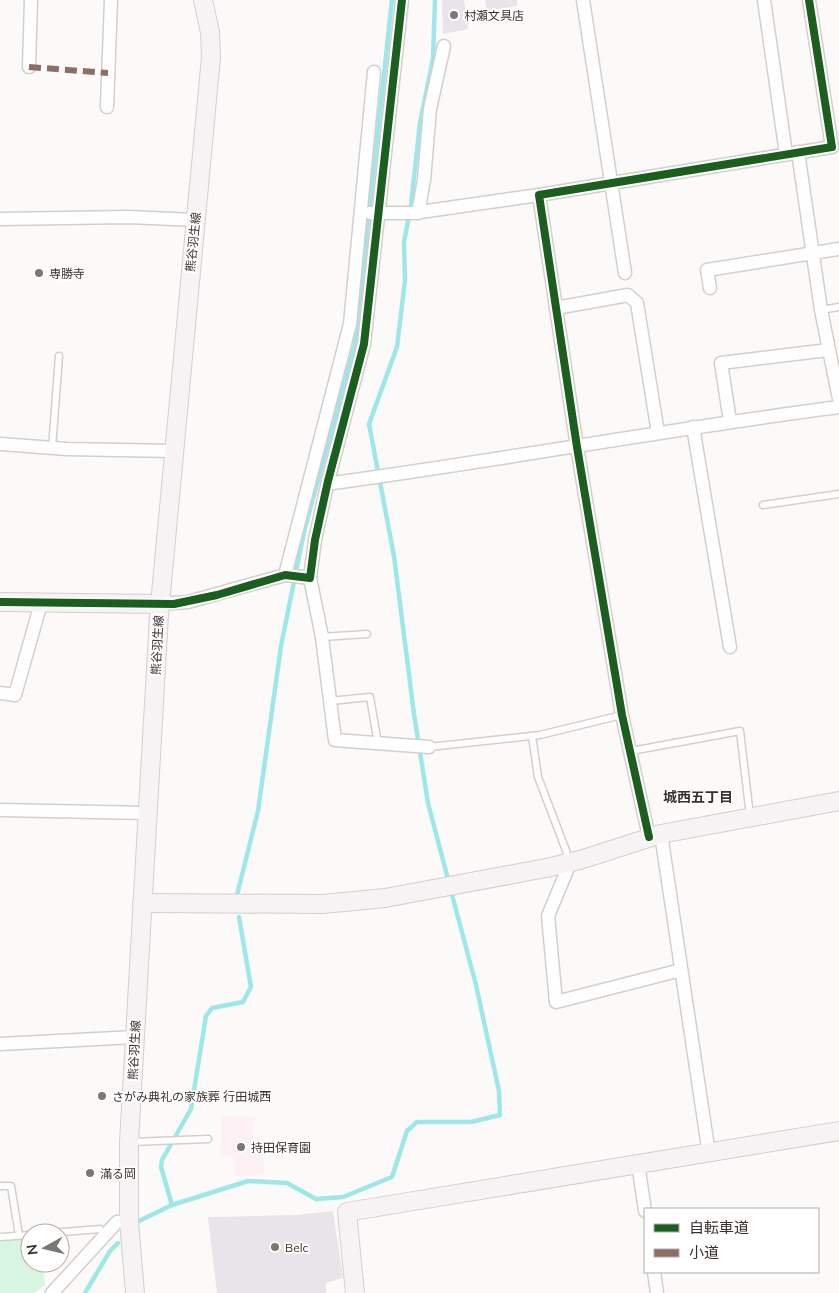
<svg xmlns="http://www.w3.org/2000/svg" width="839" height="1293" viewBox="0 0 839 1293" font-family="Mulish,'Noto Sans JP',sans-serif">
	<rect width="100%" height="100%" fill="#fcfaf8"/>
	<path fill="#fdf1f5" d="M222,1116l33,1 -2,22h8l4,36 -29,1 -3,-18 -13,-4z"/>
	<path fill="#d7f5e1" d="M30,1239v24h13l2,22 -11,8h-34v-52z"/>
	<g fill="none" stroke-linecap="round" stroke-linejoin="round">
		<g stroke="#9ee7e9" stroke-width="4.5">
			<path d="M435,0l-2,59 -13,64 -9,82 -7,37 1,38 -8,67 -28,77 25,132 20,158 14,89 21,80"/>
			<path d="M236,899l22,-88 23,-165 23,-114 51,-188 37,-344"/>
			<path d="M172,1205l-11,-38 1,-7 29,-51 15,-93 6,-8 31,-6 8,-15 -12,-70"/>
			<path d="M137,1222l35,-17 76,-24 39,2 29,16 27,-2 49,-20 15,-46 10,-9h54l29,-7 -1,-24 -23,-106 -25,-94"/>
			<path d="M85,1293l25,-42 8,-8"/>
		</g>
	</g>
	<g fill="#e7e4ea">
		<path d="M442,0h22l4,29 -25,5z"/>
		<path d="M485,0h32v6l-30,5z"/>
		<path d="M333,1211l10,67 -17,5v10h-109l-9,-76 87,-2z"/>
	</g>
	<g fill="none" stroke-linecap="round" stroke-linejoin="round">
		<defs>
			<g id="lane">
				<path d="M821,310l18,-3"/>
				<path d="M52,448l7,-92"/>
				<path d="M763,505l76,-11"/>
				<path d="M322,637l45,-3"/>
				<path d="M330,701l40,-4 8,47"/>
				<path d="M532,736l6,41 32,84"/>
				<path d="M429,747l111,-12 82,-20"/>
				<path d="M631,751l109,-20 10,85"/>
				<path d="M131,1142l77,-3"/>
				<path d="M0,1186h11l8,49"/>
				<path d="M51,1233l49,-4 5,5"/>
				<path d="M0,1237l30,-2"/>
			</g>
			<g id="street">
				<path d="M583,0l42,273"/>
				<path d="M764,0l22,154"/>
				<path d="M29,67l2,-67"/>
				<path d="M107,107l4,-107"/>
				<path d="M798,152l23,158 18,89"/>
				<path d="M370,213h43l126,-18"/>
				<path d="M418,213l6,-33 6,-71 14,-63"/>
				<path d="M0,219l128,-2 67,3"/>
				<path d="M710,288l-3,-18 132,-21"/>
				<path d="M556,308l72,-13 9,8 21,130"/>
				<path d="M730,421l-9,-58 107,-13"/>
				<path d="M693,427l37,220"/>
				<path d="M0,444l67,5 106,2"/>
				<path d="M328,481l5,2c169,-23 337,-54 506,-76"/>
				<path d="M285,575l65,-251 24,-252"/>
				<path d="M310,578l12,59 13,103 94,7"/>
				<path d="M160,604l28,-2 97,-27 25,3 5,-38 13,-59 36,-137 38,-344"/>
				<path d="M0,693l15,2 26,-92"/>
				<path d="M0,810l147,3"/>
				<path d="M661,834l48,320"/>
				<path d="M649,837l-27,-122 -45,-268 -38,-252 293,-48 -23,-147"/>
				<path d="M570,863l-22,53 8,86 125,-32"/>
				<path d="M0,1044l135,-7"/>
				<path d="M638,1163l7,48"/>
				<path d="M654,1272l3,21"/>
				<path d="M52,1293l65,-71 12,-1"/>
			</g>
			<g id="secondary">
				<path d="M0,602l160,2"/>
				<path d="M142,903l181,1 62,-6 161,-30 34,-8 81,-26 178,-33"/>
				<path d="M135,1293l-6,-72v-79l30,-527 52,-558 -1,-25 -7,-32"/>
				<path d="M355,1293l-8,-81 492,-81"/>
			</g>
		</defs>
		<use href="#lane" stroke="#d3cfcd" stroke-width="9"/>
		<use href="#street" stroke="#d3cfcd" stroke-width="15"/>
		<use href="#secondary" stroke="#d3cfcd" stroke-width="20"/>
		<use href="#lane" stroke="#fffefe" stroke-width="6"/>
		<use href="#street" stroke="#fffefe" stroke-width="12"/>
		<use href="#secondary" stroke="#f7f2f3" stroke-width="18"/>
		<path stroke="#8d6e63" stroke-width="6" stroke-dasharray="12 6" stroke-linecap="butt" d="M29,67l79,6"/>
		<defs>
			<g id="cycleway">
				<path d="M0,602l174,2 43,-9 68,-20 25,3 5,-38 13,-59 36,-137 38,-344"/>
				<path d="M649,837l-27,-122 -45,-268 -38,-252 293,-48 -23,-147"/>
			</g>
		</defs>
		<use href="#cycleway" stroke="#fff" stroke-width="11"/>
		<use href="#cycleway" stroke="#1b5e20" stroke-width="8"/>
	</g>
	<g fill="#7d7774" stroke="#fff" stroke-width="2">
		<circle cx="454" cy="15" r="5"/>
		<circle cx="39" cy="273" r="5"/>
		<circle cx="102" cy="1096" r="5"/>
		<circle cx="241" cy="1147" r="5"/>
		<circle cx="90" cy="1173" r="5"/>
		<circle cx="275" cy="1247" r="5"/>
	</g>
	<g text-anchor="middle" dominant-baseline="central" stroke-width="4" stroke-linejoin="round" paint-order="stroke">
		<g font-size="12" fill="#39312d" stroke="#fff" text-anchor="start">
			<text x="464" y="15">村瀬文具店</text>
			<text x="49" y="273">専勝寺</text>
			<text x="112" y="1096">さがみ典礼の家族葬 行田城西</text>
			<text x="251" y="1147">持田保育園</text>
			<text x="100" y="1173">滿る岡</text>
			<text x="285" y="1247">Belc</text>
		</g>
		<g font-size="12" fill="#39312d" stroke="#fff">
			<text transform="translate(193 242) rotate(-84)">熊谷羽生線</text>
			<text transform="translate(157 645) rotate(-87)">熊谷羽生線</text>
			<text transform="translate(134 1050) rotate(-87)">熊谷羽生線</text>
		</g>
		<g font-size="14" font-weight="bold" fill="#39312d" stroke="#fff">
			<text x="698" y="797">城西五丁目</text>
		</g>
	</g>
	<rect x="644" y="1208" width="175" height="65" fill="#ffffff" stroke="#b0adab"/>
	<rect x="654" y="1224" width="25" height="8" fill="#1b5e20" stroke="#b0adab"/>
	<text x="689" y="1233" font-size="15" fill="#39312d">自転車道</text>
	<rect x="654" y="1249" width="25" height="8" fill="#8d6e63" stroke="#b0adab"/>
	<text x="689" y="1258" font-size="15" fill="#39312d">小道</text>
	<g transform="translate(45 1248) rotate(262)"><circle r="24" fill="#ffffff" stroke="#b0adab"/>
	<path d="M0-4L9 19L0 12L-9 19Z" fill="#7d7774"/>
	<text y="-8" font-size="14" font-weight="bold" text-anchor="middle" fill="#39312d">N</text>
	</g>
</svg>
